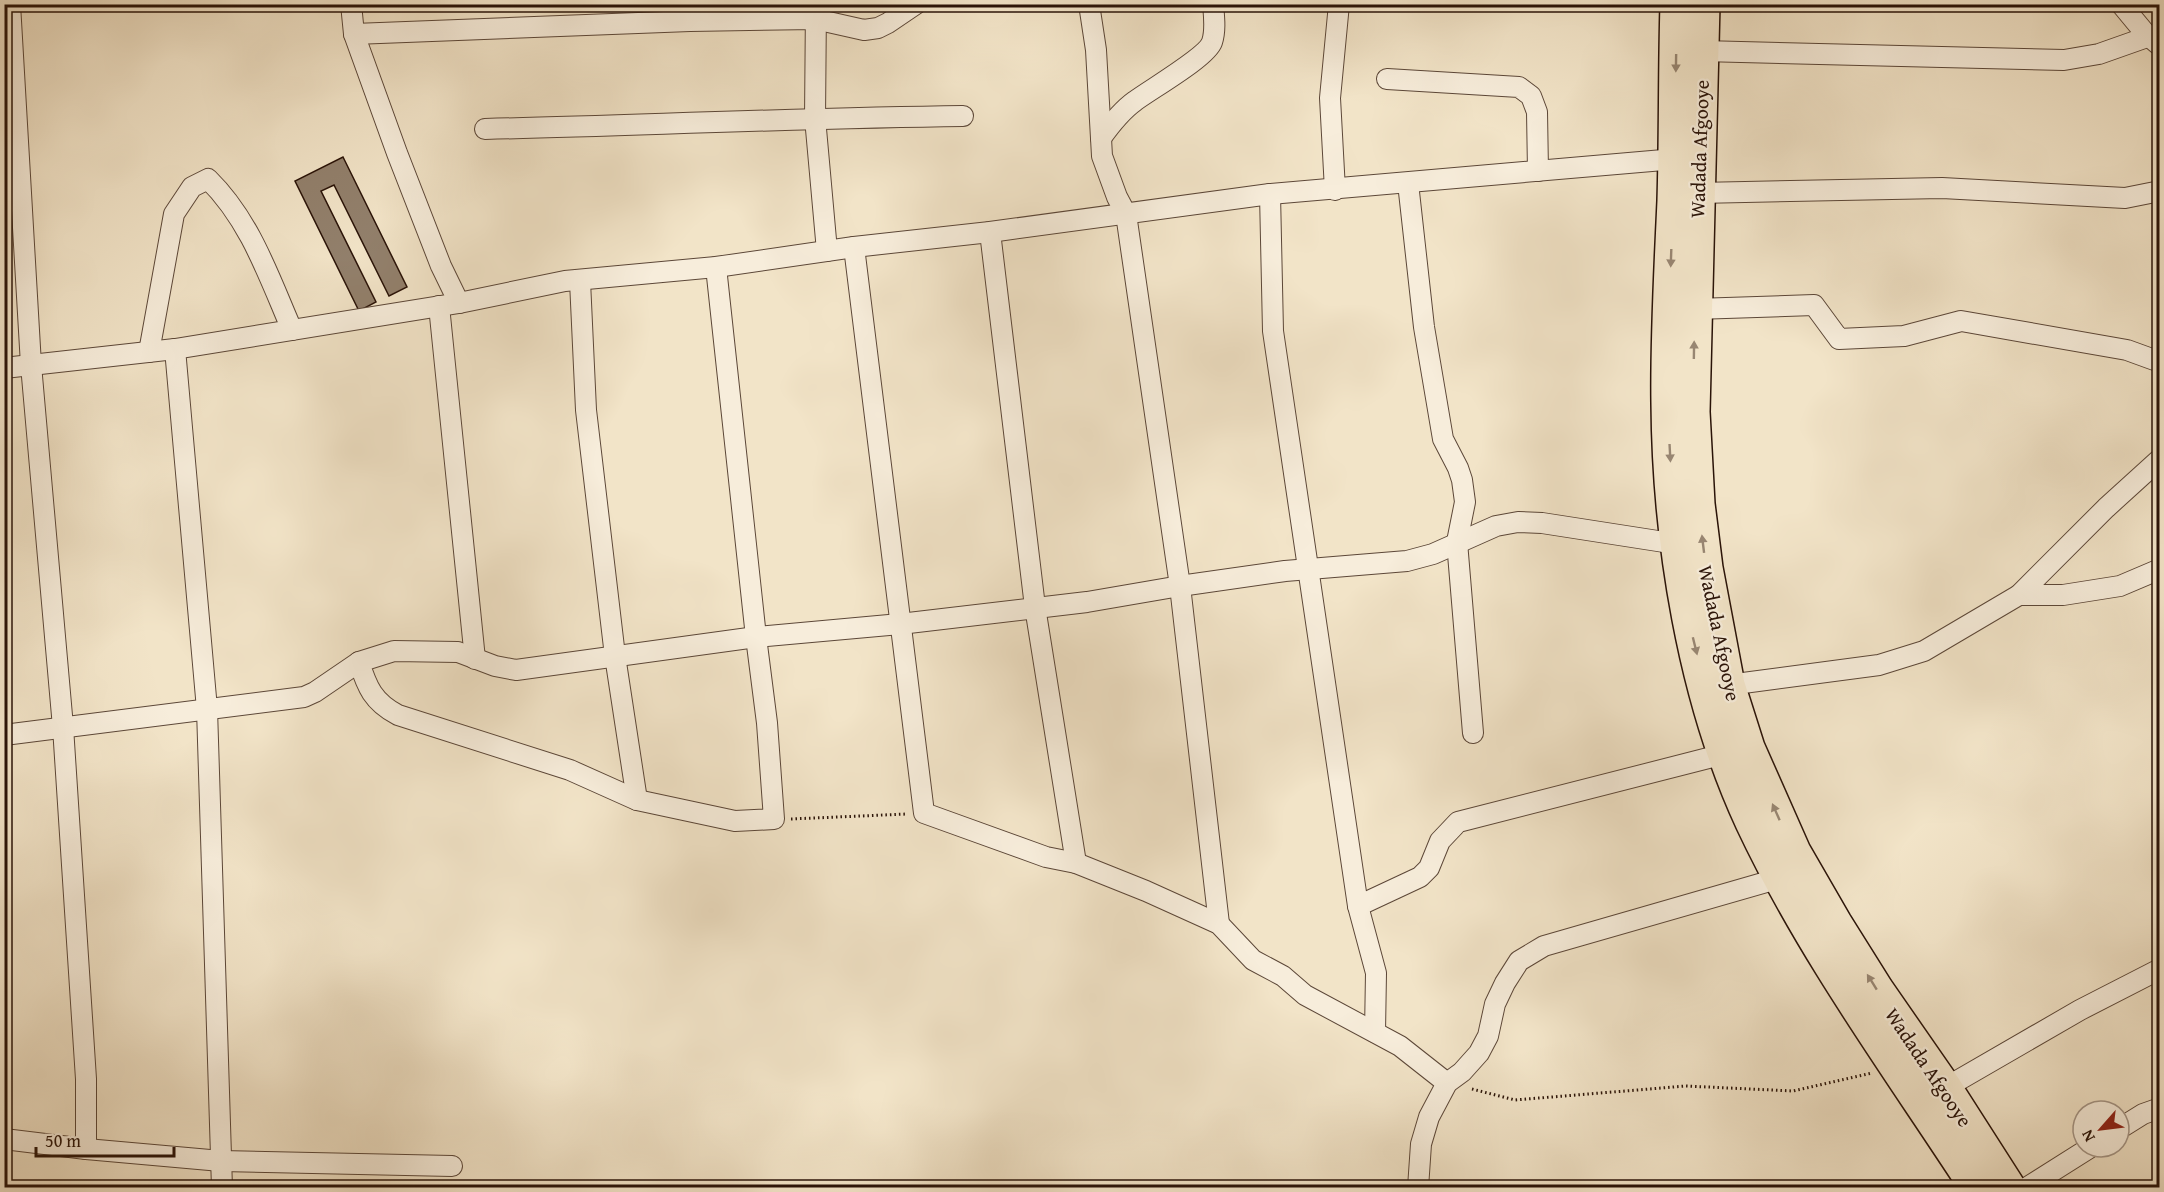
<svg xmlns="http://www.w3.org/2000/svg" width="2164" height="1192" viewBox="0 0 2164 1192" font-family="'Gentium Book Plus',serif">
	<rect width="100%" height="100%" fill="#f2e4c8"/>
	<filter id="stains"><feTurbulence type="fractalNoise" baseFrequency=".00333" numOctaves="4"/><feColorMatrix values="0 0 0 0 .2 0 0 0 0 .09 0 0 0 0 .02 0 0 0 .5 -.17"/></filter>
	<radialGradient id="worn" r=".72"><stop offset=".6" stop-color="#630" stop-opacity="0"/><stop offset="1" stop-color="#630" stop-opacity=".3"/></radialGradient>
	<path fill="#92806c" stroke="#2a1308" stroke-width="1.5" d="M343,157l64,130 -18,9 -55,-111 -13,6 55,111 -17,9 -64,-130z"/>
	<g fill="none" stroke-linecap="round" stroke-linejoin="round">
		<defs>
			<g id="minor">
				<path d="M10,4l21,361 32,362 23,352v70"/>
				<path d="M351,4l3,30 43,119 44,113 18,37"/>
				<path d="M816,4l-1,114 12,133"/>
				<path d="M1089,4l7,46 6,106 15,41 9,17 54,372 39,338"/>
				<path d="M2121,4l24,29 13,11"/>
				<path d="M354,34l336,-13 125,-2 49,11 14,-2 10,-5 28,-19"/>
				<path d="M1702,51l362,9 35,-6 51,-18"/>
				<path d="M1387,79l132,8 12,9 6,16 1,59"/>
				<path d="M485,129c159,-4 319,-11 478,-13"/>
				<path d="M1101,138c10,-14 20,-27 34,-37 16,-12 72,-44 77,-59 4,-12 2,-26 1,-38"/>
				<path d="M1408,183l16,144 19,112 15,29 4,12 3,22 -8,40 16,191"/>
				<path d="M1335,190l-5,-92 9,-94"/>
				<path d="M1698,193l244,-5 183,10 35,-7"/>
				<path d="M1270,194l3,137 85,575 18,67 -1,59"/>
				<path d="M990,232l45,375 41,256"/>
				<path d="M854,247l70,566 122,44 30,6 70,28 73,33 34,36 30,16 22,19 95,51 47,37"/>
				<path d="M580,281l6,129 29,246 22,144"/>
				<path d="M439,306l36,353"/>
				<path d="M1695,309l119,-4 25,34 65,-3 57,-15 166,29 33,12"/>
				<path d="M175,349l32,360 15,479"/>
				<path d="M149,352l25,-138 18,-27 16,-8c42,41 61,98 84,151"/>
				<path d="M4,368l171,-19 284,-46 106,-22 151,-14 138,-20 136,-15 280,-38 405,-35"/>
				<path d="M2019,595h44l57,-9 40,-17"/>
				<path d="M359,662c8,25 14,40 39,53l172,55 67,30 98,21 39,-2 -7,-96 -11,-86 -40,-370"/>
				<path d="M1728,685l151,-20 45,-14 95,-56 87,-87 54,-49"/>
				<path d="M4,735l300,-38 11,-5 44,-30 35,-11 64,1 37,14 21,4 240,-33 144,-13 187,-22 93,-16 105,-15 122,-10 26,-7 63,-28 22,-4 24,1 135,21"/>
				<path d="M1358,906l62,-29 9,-9 11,-27 18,-19 266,-68"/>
				<path d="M1945,1088l135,-78 80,-41"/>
				<path d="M2119,1129l24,-15 17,-6"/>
				<path d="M4,1139l82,10 135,12 231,5"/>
				<path d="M1418,1188l3,-44 8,-27 18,-34 15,-11 17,-19 9,-17 7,-32 10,-21 14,-22 25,-15 236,-68"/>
				<path d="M2026,1188l65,-41"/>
			</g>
			<g id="trunk">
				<path d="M1677,4c-2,66 -1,131 -3,197 -3,67 -7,135 -6,202 1,137 26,294 84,419 61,130 147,246 225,366"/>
				<path d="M1703,4l-10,408 5,92 8,64 22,117 20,63 46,104 41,71 42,67 68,98 64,100"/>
			</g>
		</defs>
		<use href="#minor" stroke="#5c4738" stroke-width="22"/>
		<use href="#trunk" stroke="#2a1308" stroke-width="36"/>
		<g stroke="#2a1308" stroke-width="3" stroke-dasharray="1.5 3" stroke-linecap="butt">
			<path d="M30,11l8,-7"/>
			<path d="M791,819l116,-5"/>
			<path d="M1472,1089l43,11 171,-14 107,5 79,-18"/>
		</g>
		<use href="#minor" stroke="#f7eddb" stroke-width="20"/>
		<use href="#trunk" stroke="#f2e4c8" stroke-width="33"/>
	</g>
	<defs><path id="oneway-solid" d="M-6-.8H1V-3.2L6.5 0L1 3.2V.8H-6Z" transform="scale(1.5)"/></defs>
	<g fill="#988672">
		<use href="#oneway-solid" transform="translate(1676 63) rotate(91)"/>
		<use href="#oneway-solid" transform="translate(1671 258) rotate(92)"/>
		<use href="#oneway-solid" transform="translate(1694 350) rotate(-89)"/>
		<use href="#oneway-solid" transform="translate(1670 453) rotate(87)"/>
		<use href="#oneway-solid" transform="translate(1703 544) rotate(-97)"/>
		<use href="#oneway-solid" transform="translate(1695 646) rotate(76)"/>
		<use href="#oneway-solid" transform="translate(1776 812) rotate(-114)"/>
		<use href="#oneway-solid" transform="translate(1872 982) rotate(-122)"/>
	</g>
	<g text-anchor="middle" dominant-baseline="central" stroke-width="4.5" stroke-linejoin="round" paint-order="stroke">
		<g font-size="20" fill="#2a1308" stroke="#f7eddb">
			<text transform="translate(1699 149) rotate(-88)">Wadada Afgooye</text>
			<text transform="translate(1720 633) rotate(78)">Wadada Afgooye</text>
			<text transform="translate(1929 1067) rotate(56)">Wadada Afgooye</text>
		</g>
	</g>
	<rect width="2164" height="1192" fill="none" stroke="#f2e4c8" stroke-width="24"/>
	<rect x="6" y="6" width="2152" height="1180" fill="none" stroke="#2a1308" stroke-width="3"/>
	<rect x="12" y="12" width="2140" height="1168" fill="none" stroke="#2a1308" stroke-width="1.5"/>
	<g transform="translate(2101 1129) rotate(242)"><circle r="28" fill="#f7eddb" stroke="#a59687" stroke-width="1.5"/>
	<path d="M0-4.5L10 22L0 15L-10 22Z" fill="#8f2418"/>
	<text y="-9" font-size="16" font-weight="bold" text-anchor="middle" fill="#2a1308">N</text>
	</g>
	<path d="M36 1147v9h138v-9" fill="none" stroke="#2a1308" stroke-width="3"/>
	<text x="45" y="1147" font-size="18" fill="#2a1308" stroke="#f7eddb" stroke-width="4.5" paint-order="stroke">50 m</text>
	<rect width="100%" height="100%" filter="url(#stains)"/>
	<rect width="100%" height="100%" fill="url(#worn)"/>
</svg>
